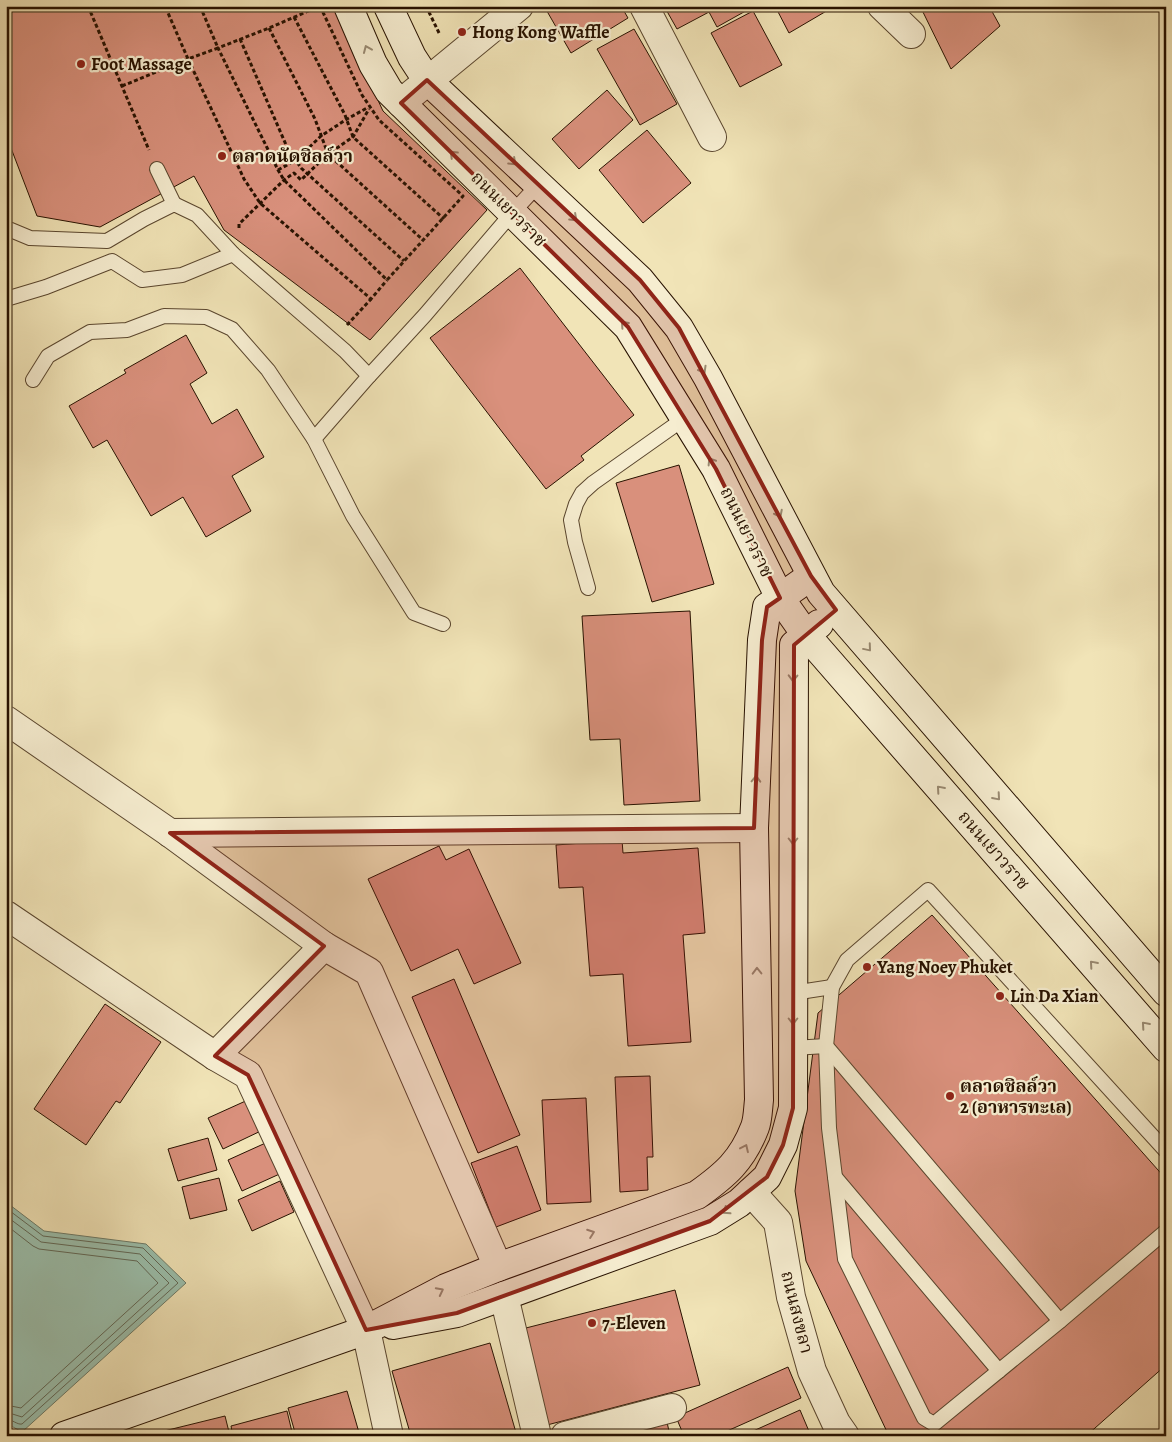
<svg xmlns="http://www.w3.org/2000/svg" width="1172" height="1442" viewBox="0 0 1172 1442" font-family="Alegreya,'Noto Serif Thai',serif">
	<rect width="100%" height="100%" fill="#f1e4b7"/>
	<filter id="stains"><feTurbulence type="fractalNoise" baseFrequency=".004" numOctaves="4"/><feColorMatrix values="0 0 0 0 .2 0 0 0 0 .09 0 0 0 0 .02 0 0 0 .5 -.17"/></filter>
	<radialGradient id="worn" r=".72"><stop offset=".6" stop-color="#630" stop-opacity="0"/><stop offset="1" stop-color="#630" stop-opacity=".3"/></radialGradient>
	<path fill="#9bbfac" stroke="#6d7a67" d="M6,1202l38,29 102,13 40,39 -164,149 -16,-9z"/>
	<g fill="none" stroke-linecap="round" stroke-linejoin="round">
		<g stroke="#626856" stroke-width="1">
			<path d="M6,1208l37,28 100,12 35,35 -156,141c-5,1 -10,-5 -16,-5"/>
			<path d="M6,1216l35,26 99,12 29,29 -147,134 -16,-5"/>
			<path d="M6,1225l27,21 6,3 98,12 21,22 -137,125 -15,-3"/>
		</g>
	</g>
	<g fill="#d9907c" stroke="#281200">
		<path d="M6,6h328l49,105 104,99 -117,130 -146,-110 -30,-54 -94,51 -63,-11 -31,-81z"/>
		<path d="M544,6h77l7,12 -57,35z"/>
		<path d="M664,6h86l1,2 -34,19 -8,-15 -32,17z"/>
		<path d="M775,6h60l-46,27z"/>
		<path d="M920,6h69l11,20 -49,43z"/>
		<path d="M753,11l29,54 -42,22 -29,-54z"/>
		<path d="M634,29l43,75 -37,21 -43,-76z"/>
		<path d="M607,90l26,30 -54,49 -27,-30z"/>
		<path d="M647,130l44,53 -48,40 -44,-53z"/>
		<path d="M520,268l114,147 -53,41 3,4 -38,29 -116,-151z"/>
		<path d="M186,335l21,38 -17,11 22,40 25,-15 27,48 -32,19 19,35 -45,26 -23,-40 -32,19 -44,-76 -14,8 -24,-42 57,-33 -2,-3z"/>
		<path d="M679,465l35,119 -62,18 -36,-119z"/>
		<path d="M690,611l10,190 -76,4 -4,-66 -30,1 -8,-124z"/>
		<path d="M622,840l1,13 75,-5 7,85 -22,2 8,107 -63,4 -5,-72 -33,2 -7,-89 -24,1 -3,-43z"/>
		<path d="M439,846l7,14 23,-11 52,114 -47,21 -16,-35 -47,22 -43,-92z"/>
		<path d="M932,915l234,264v186l-80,71h-197l-83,-175 -11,-70 23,-178z"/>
		<path d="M454,979l66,156 -42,18 -66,-156z"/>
		<path d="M105,1004l56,38 -41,61 -4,-2 -30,44 -52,-36z"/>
		<path d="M650,1076l3,81h-6l1,33 -28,2 -5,-115z"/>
		<path d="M586,1098l5,104 -44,2 -5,-104z"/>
		<path d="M250,1099l15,30 -42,20 -15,-31z"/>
		<path d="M208,1138l9,32 -39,11 -10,-32z"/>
		<path d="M270,1141l14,31 -42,19 -14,-31z"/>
		<path d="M517,1146l24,64 -45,17 -25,-64z"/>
		<path d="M219,1178l8,32 -37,9 -8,-32z"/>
		<path d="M280,1181l14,31 -42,19 -14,-31z"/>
		<path d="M675,1290l25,95 -153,40 -25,-96z"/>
		<path d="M490,1343l27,93h-106l-19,-65z"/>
		<path d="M788,1367l13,31 -85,38h-32l-8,-19z"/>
		<path d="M347,1391l13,45h-64l-8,-28z"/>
		<path d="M800,1410l11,26h-69z"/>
		<path d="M287,1411l6,25h-60l-2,-10z"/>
		<path d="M225,1416l5,20h-69l-1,-4z"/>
		<path d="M667,1422l3,14h-58z"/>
	</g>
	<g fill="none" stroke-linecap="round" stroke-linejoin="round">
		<defs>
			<g id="lane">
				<path d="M157,169l17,35"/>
				<path d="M6,228l24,10 77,3 37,-22 30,-15 23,11 36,39 112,97 24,25 56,-61 88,-103 25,-27"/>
				<path d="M6,299l40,-12 66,-26 30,19 40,-5 51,-21"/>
				<path d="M33,380l15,-24 42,-24 37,-2 37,-14 42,1 26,12 36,41 46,69 55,-63"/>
				<path d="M314,439l39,77 61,97 29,11"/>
				<path d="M588,588l-13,-46 -4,-22 5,-16 6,-11 11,-10 92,-65"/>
				<path d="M793,993l39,-6"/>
				<path d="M793,1048l33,-2 234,275"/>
				<path d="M1166,1151l-238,-261 -81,70 -15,27 -6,59 3,82 16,131 79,159 10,6 126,-103 106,-90"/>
				<path d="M835,1177l164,194"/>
			</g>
			<g id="street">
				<path d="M644,6l68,131"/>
				<path d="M882,6l29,28"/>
				<path d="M401,103l118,-97"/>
				<path d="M6,720l164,113 154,113 45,26 129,295"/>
				<path d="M170,833l584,-5"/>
				<path d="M6,915l209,141 33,19 118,255 23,106"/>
				<path d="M215,1056l109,-110"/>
				<path d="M751,1192l27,30 13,75 21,74 24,52 9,13"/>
				<path d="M504,1296l33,140"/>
				<path d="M565,1436l107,-28"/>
			</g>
			<g id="secondary">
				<path d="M348,6l25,58 16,27 239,236 88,142 64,129 26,37 360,413"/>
				<path d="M388,6l24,51 15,23 213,200 39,48 29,50 113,215 345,399"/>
				<path d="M393,1325l64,-12 253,-92 29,-18 28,-26 16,-32 10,-37 1,-463 25,-21"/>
				<path d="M64,1436l302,-106 80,-42 52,-21 199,-72c28,-20 45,-34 58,-68 3,-8 3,-19 4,-27l-5,-272 8,-188 5,-33 44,-31"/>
			</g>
		</defs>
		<use href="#lane" stroke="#5a462e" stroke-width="16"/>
		<use href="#street" stroke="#5a462e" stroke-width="30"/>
		<use href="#secondary" stroke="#281200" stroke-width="30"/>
		<g stroke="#281200" stroke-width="3" stroke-dasharray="4 2.5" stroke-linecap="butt">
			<path d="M88,6l61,144"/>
			<path d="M200,6l18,42 -30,11 56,120 16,24 111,96 16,-19"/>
			<path d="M320,6l42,89 17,25 84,76 -76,84 -103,-100 -6,-10 -60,-122 51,-20z"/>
			<path d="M426,6l14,29"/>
			<path d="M294,17l51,98 8,22 91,82"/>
			<path d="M269,28l46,91 13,35 95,86"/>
			<path d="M240,39l47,108 14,21 103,93"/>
			<path d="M122,86l66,-27 -23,-53"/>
			<path d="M278,170l18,-10 25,-24 26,-17 20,-11"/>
			<path d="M239,228v-4l45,-44 10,-7 7,7 27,-26 25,-17 16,-28"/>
			<path d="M347,325l24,-26"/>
		</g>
		<use href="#lane" stroke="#f6edd0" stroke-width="14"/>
		<use href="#street" stroke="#f6edd0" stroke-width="28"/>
		<use href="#secondary" stroke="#f6edd0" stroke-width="28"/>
	</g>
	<defs><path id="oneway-chevron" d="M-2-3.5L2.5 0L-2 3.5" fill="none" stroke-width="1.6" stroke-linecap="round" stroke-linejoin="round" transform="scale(1.25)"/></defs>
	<g stroke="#998a72">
		<use href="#oneway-chevron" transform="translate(367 49) rotate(-113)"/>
		<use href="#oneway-chevron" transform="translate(453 154) rotate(-136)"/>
		<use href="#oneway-chevron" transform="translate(513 162) rotate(43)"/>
		<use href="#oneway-chevron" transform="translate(574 218) rotate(43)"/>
		<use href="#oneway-chevron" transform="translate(624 324) rotate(-132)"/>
		<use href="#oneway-chevron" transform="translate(703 370) rotate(60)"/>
		<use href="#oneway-chevron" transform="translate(711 461) rotate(-122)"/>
		<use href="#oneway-chevron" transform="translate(779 514) rotate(63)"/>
		<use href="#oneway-chevron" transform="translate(868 648) rotate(50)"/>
		<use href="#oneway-chevron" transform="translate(793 678) rotate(91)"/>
		<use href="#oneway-chevron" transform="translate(756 779) rotate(-88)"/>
		<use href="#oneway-chevron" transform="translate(940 789) rotate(-131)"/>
		<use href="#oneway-chevron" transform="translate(997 797) rotate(49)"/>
		<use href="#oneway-chevron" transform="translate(793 841) rotate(90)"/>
		<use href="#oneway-chevron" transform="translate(1093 964) rotate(-131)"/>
		<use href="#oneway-chevron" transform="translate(757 971) rotate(-91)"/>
		<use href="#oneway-chevron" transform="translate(793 1021) rotate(90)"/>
		<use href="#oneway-chevron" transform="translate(1145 1025) rotate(-131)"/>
		<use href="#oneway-chevron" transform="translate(745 1148) rotate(-65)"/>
		<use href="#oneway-chevron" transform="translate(726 1211) rotate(147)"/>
		<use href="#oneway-chevron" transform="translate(591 1233) rotate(-20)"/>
		<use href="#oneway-chevron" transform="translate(440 1291) rotate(-27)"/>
	</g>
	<path fill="#8f2418" fill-opacity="0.2" stroke="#8f2418" stroke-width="4" stroke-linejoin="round" d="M427,80l213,200 39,48 132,248 25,34 -42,35 -1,463 -10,37 -16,32 -57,44 -253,92 -91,17 -118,-255 -33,-19 109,-110 -154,-113 584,-5 8,-188 5,-33 13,-9 -64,-129 -88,-142 -227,-224z"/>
	<g fill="#8f2418" stroke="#f6edd0" stroke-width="2">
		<circle cx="462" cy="32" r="5"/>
		<circle cx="81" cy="64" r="5"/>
		<circle cx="222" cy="156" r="5"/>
		<circle cx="867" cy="967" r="5"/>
		<circle cx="1000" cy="996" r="5"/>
		<circle cx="950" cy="1096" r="5"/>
		<circle cx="592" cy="1323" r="5"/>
	</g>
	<g text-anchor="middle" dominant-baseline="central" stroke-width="4.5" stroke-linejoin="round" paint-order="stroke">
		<g font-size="18" font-weight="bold" fill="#281200" stroke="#f6edd0" text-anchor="start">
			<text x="472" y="32">Hong Kong Waffle</text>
			<text x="91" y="64">Foot Massage</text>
			<text x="232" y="156">ตลาดนัดชิลล์วา</text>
			<text x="877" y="967">Yang Noey Phuket</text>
			<text x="1010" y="996">Lin Da Xian</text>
			<text x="960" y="1086">ตลาดชิลล์วา<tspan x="960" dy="21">2 (อาหารทะเล)</tspan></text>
			<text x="602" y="1323">7-Eleven</text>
		</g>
		<g font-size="18" fill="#281200" stroke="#f6edd0">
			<text transform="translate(509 209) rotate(45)">ถนนเยาวราช</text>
			<text transform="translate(747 532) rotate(64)">ถนนเยาวราช</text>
			<text transform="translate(994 850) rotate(49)">ถนนเยาวราช</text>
			<text transform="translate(797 1312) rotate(76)">ถนนสงขลา</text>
		</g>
	</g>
	<rect width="1172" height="1442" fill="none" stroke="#f1e4b7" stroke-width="25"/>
	<rect x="8" y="8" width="1157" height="1427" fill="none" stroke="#281200" stroke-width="2.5"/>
	<rect x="12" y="12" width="1147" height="1417" fill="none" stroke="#281200"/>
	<rect width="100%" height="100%" filter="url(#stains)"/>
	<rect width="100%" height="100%" fill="url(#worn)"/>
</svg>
